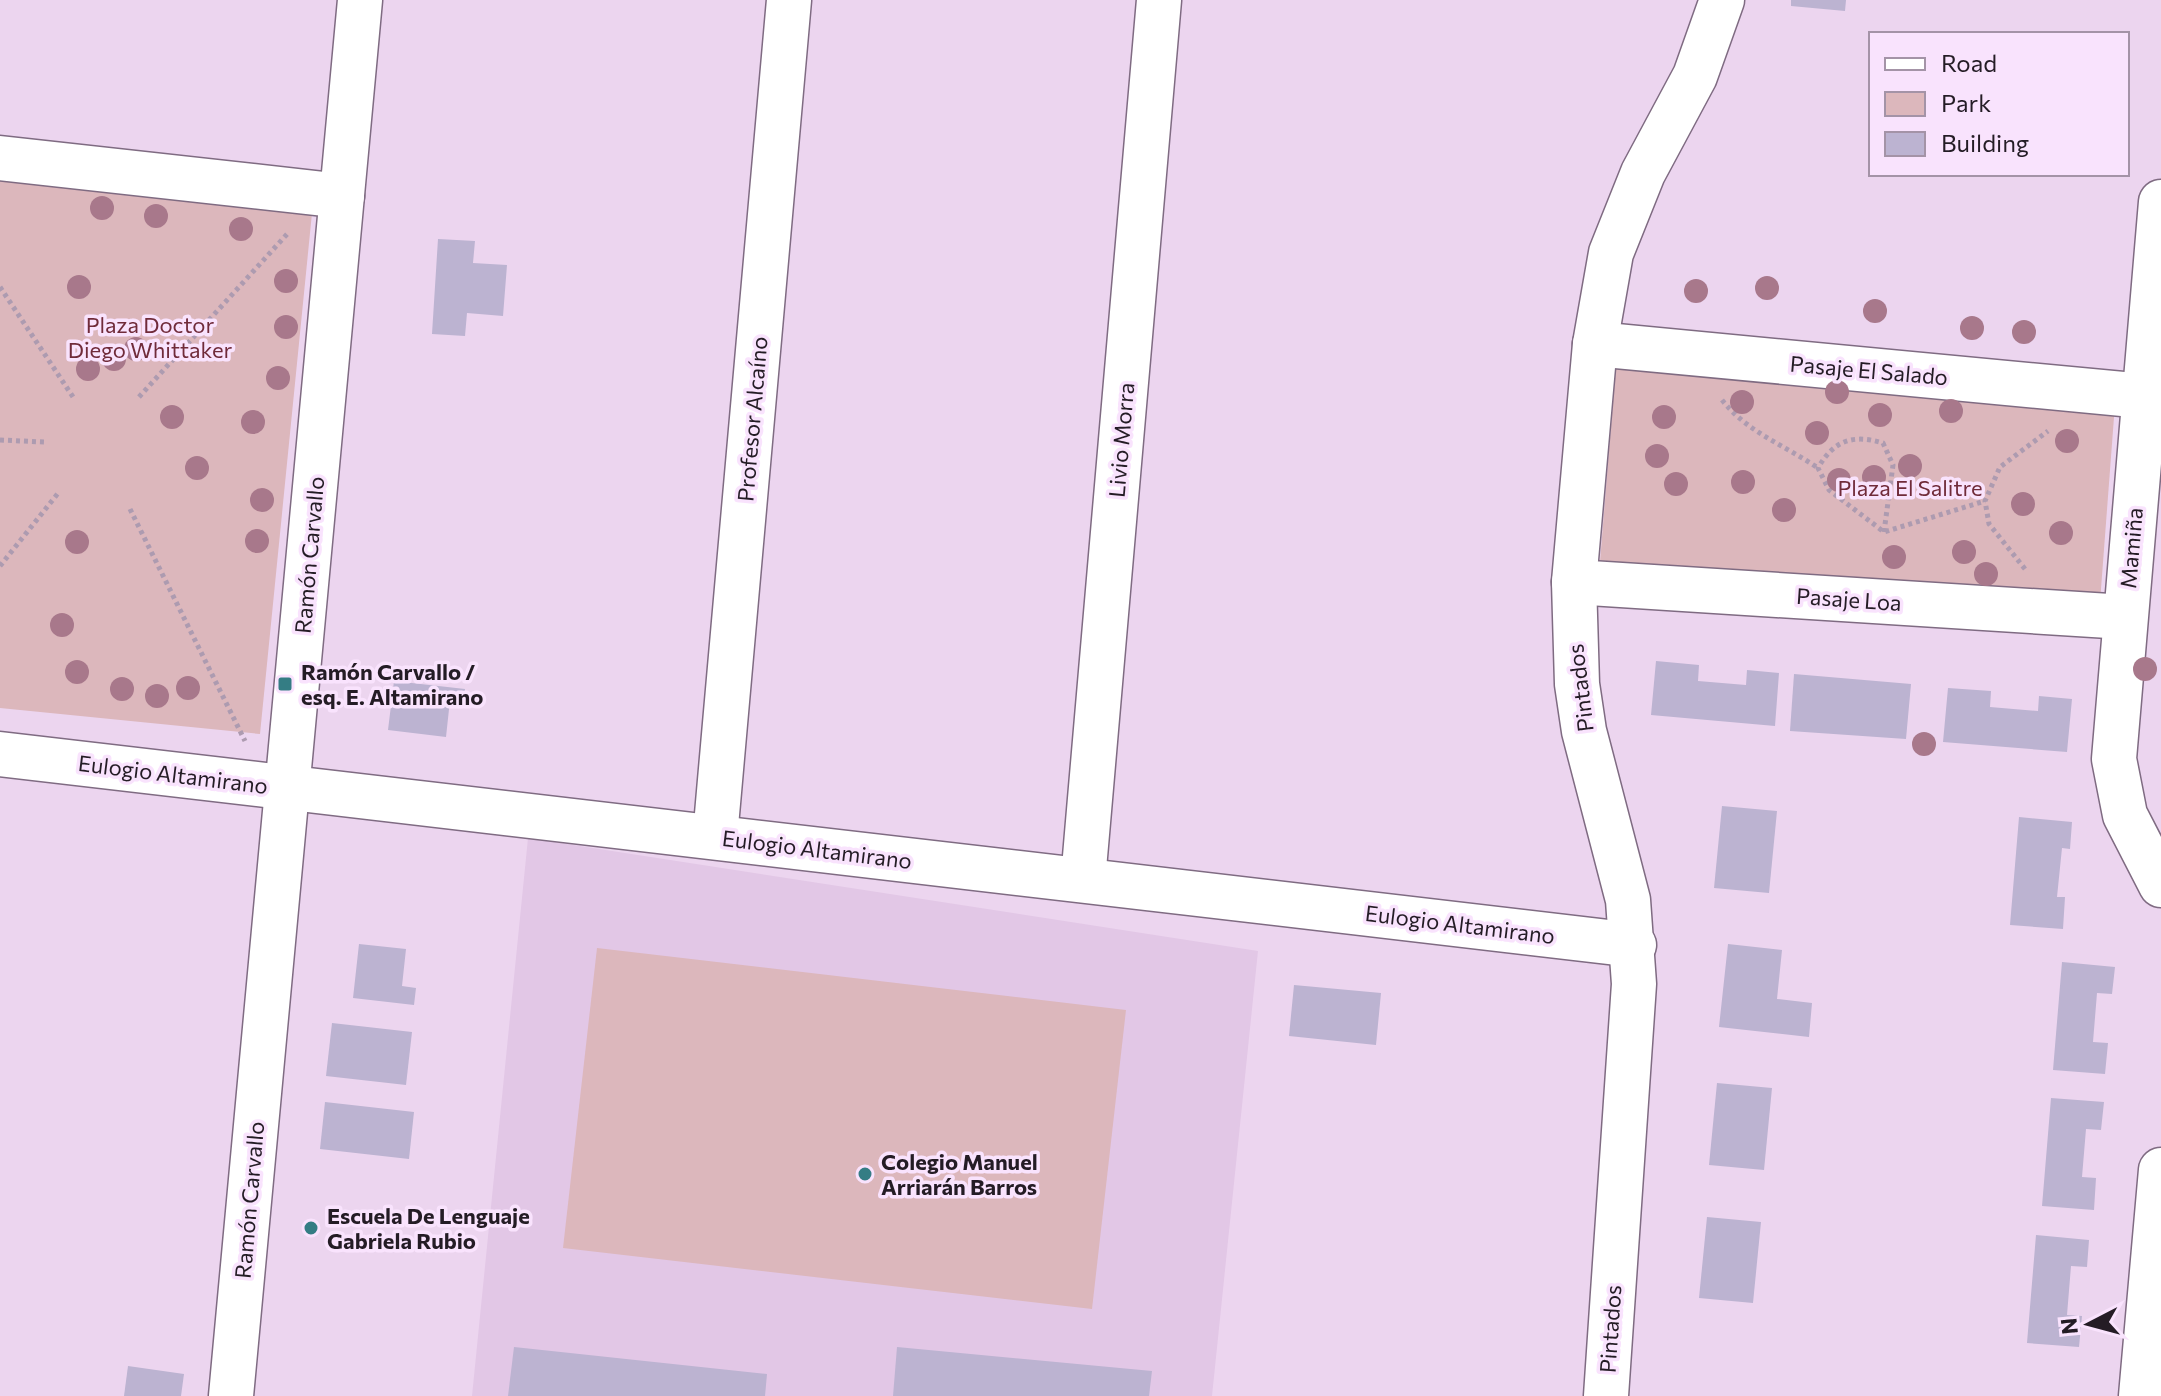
<svg xmlns="http://www.w3.org/2000/svg" width="2161" height="1396" viewBox="0 0 2161 1396" font-family="Commissioner,sans-serif">
	<rect width="100%" height="100%" fill="#ecd5ef"/>
	<path fill="#e2c7e6" d="M528,838l730,113 -46,445h-740z"/>
	<g fill="#dcb7bc">
		<path d="M0,171l313,32 -53,531 -260,-26z"/>
		<path d="M1616,364l499,40 -15,198 -500,-40z"/>
		<path d="M597,948l529,62 -34,299 -529,-61z"/>
	</g>
	<g fill="#bcb3d1">
		<path d="M1791,0h55l-1,11 -54,-5z"/>
		<path d="M438,239l37,2 -2,22 34,2 -4,51 -36,-3 -2,23 -33,-2z"/>
		<path d="M1656,661l43,4 -1,16 48,4 1,-15 32,3 -4,53 -124,-11z"/>
		<path d="M1794,674l117,10 -5,55 -116,-8z"/>
		<path d="M394,681l71,8 -1,13 -14,-2 -4,37 -58,-7z"/>
		<path d="M1948,688l43,3 -1,16 48,4 1,-15 33,3 -5,53 -124,-10z"/>
		<path d="M1722,806l55,5 -8,82 -55,-5z"/>
		<path d="M2019,817l53,5 -2,27 -8,-1 -5,49h8l-2,32 -53,-4z"/>
		<path d="M359,944l47,5 -4,37 14,2 -2,17 -61,-7z"/>
		<path d="M1728,944l54,6 -5,49 35,4 -3,34 -90,-10z"/>
		<path d="M2062,962l53,5 -3,27 -15,-1 -4,49 15,1 -3,31 -52,-4z"/>
		<path d="M1294,985l87,8 -5,52 -87,-9z"/>
		<path d="M332,1023l80,9 -6,53 -80,-9z"/>
		<path d="M1717,1083l55,5 -8,82 -55,-5z"/>
		<path d="M2051,1098l53,4 -3,28 -15,-1 -4,48 14,1 -2,32 -52,-4z"/>
		<path d="M325,1102l89,10 -5,47 -89,-10z"/>
		<path d="M1707,1217l54,5 -8,81 -54,-5z"/>
		<path d="M2036,1235l53,5 -2,27 -16,-1 -4,49 15,1 -3,31 -52,-4z"/>
		<path d="M514,1347l253,27 -2,22h-257z"/>
		<path d="M897,1347l255,24 -3,25h-256z"/>
		<path d="M128,1366l56,8 -3,22h-57z"/>
	</g>
	<g fill="none" stroke-linecap="round" stroke-linejoin="round">
		<defs>
			<g id="street">
				<path d="M0,158l342,38"/>
				<path d="M2161,202l-47,557 11,56 36,70"/>
				<path d="M1595,344l549,52"/>
				<path d="M1574,582l551,35"/>
				<path d="M0,754l1634,191"/>
				<path d="M715,837l74,-837"/>
				<path d="M1083,880l76,-880"/>
				<path d="M231,1396l129,-1396"/>
				<path d="M1606,1396l28,-412 -6,-84 -44,-169 -7,-47 -3,-102 21,-238 16,-91 32,-80 52,-97 27,-76"/>
				<path d="M2141,1396l20,-226"/>
			</g>
		</defs>
		<use href="#street" stroke="#7f6b82" stroke-width="47"/>
		<g stroke="#ad9bb0" stroke-width="5" stroke-dasharray="4 4" stroke-linecap="butt">
			<path d="M0,287l73,110"/>
			<path d="M139,397l150,-165"/>
			<path d="M1722,400c25,32 62,45 96,68"/>
			<path d="M0,440l44,2"/>
			<path d="M130,509l115,232"/>
			<path d="M1884,532l9,-67 -10,-22c-30,-9 -49,-3 -65,25l11,22 55,42 101,-31"/>
			<path d="M0,566l59,-74"/>
			<path d="M2025,569l-36,-45 -4,-23 15,-34 48,-36"/>
		</g>
		<use href="#street" stroke="#fff" stroke-width="44"/>
	</g>
	<g fill="#a8788b">
		<circle cx="102" cy="208" r="12"/>
		<circle cx="156" cy="216" r="12"/>
		<circle cx="241" cy="229" r="12"/>
		<circle cx="286" cy="281" r="12"/>
		<circle cx="79" cy="287" r="12"/>
		<circle cx="1767" cy="288" r="12"/>
		<circle cx="1696" cy="291" r="12"/>
		<circle cx="1875" cy="311" r="12"/>
		<circle cx="286" cy="327" r="12"/>
		<circle cx="1972" cy="328" r="12"/>
		<circle cx="2024" cy="332" r="12"/>
		<circle cx="136" cy="349" r="12"/>
		<circle cx="114" cy="359" r="12"/>
		<circle cx="88" cy="369" r="12"/>
		<circle cx="278" cy="378" r="12"/>
		<circle cx="1837" cy="392" r="12"/>
		<circle cx="1742" cy="402" r="12"/>
		<circle cx="1951" cy="411" r="12"/>
		<circle cx="1880" cy="415" r="12"/>
		<circle cx="172" cy="417" r="12"/>
		<circle cx="1664" cy="417" r="12"/>
		<circle cx="253" cy="422" r="12"/>
		<circle cx="1817" cy="433" r="12"/>
		<circle cx="2067" cy="441" r="12"/>
		<circle cx="1657" cy="456" r="12"/>
		<circle cx="1910" cy="466" r="12"/>
		<circle cx="197" cy="468" r="12"/>
		<circle cx="1874" cy="477" r="12"/>
		<circle cx="1839" cy="480" r="12"/>
		<circle cx="1743" cy="482" r="12"/>
		<circle cx="1676" cy="484" r="12"/>
		<circle cx="262" cy="500" r="12"/>
		<circle cx="2023" cy="504" r="12"/>
		<circle cx="1784" cy="510" r="12"/>
		<circle cx="2061" cy="533" r="12"/>
		<circle cx="257" cy="541" r="12"/>
		<circle cx="77" cy="542" r="12"/>
		<circle cx="1964" cy="552" r="12"/>
		<circle cx="1894" cy="557" r="12"/>
		<circle cx="1986" cy="574" r="12"/>
		<circle cx="62" cy="625" r="12"/>
		<circle cx="2145" cy="669" r="12"/>
		<circle cx="77" cy="672" r="12"/>
		<circle cx="188" cy="688" r="12"/>
		<circle cx="122" cy="689" r="12"/>
		<circle cx="157" cy="696" r="12"/>
		<circle cx="1924" cy="744" r="12"/>
	</g>
	<g fill="#347d84" stroke="#f9e3fd" stroke-width="3">
		<rect x="277" y="676" width="16" height="16" rx="4"/>
		<circle cx="865" cy="1174" r="8"/>
		<circle cx="311" cy="1228" r="8"/>
	</g>
	<g text-anchor="middle" dominant-baseline="central" stroke-width="7" stroke-linejoin="round" paint-order="stroke">
		<g font-size="22" fill="#702b3a" stroke="#f9e3fd">
			<text x="150" y="324">Plaza Doctor<tspan x="150" dy="25">Diego Whittaker</tspan></text>
			<text x="1910" y="487">Plaza El Salitre</text>
		</g>
		<g font-size="22" fill="#241c25" stroke="#f9e3fd">
			<text transform="translate(1869 370) rotate(5)">Pasaje El Salado</text>
			<text transform="translate(752 419) rotate(-85)">Profesor Alcaíno</text>
			<text transform="translate(1121 440) rotate(-85)">Livio Morra</text>
			<text transform="translate(2131 548) rotate(-85)">Mamiña</text>
			<text transform="translate(309 555) rotate(-85)">Ramón Carvallo</text>
			<text transform="translate(1849 599) rotate(4)">Pasaje Loa</text>
			<text transform="translate(1580 688) rotate(-97)">Pintados</text>
			<text transform="translate(173 774) rotate(7)">Eulogio Altamirano</text>
			<text transform="translate(817 849) rotate(7)">Eulogio Altamirano</text>
			<text transform="translate(1460 924) rotate(7)">Eulogio Altamirano</text>
			<text transform="translate(249 1200) rotate(-85)">Ramón Carvallo</text>
			<text transform="translate(1610 1329) rotate(-86)">Pintados</text>
		</g>
		<g font-size="22" font-weight="bold" fill="#241c25" stroke="#f9e3fd" text-anchor="start">
			<text x="301" y="671">Ramón Carvallo /<tspan x="301" dy="25">esq. E. Altamirano</tspan></text>
			<text x="881" y="1161">Colegio Manuel<tspan x="881" dy="25">Arriarán Barros</tspan></text>
			<text x="327" y="1215">Escuela De Lenguaje<tspan x="327" dy="25">Gabriela Rubio</tspan></text>
		</g>
	</g>
	<rect x="1869" y="32" width="260" height="144" fill="#f9e3fd" stroke="#a493a7" stroke-width="2"/>
	<rect x="1885" y="58" width="40" height="12" fill="#ffffff" stroke="#a493a7" stroke-width="2"/>
	<text x="1941" y="72" font-size="24" fill="#241c25">Road</text>
	<rect x="1885" y="92" width="40" height="24" fill="#dcb7bc" stroke="#a493a7" stroke-width="2"/>
	<text x="1941" y="112" font-size="24" fill="#241c25">Park</text>
	<rect x="1885" y="132" width="40" height="24" fill="#bcb3d1" stroke="#a493a7" stroke-width="2"/>
	<text x="1941" y="152" font-size="24" fill="#241c25">Building</text>
	<g transform="translate(2089 1324) rotate(264)" stroke="#f9e3fd" stroke-width="6" paint-order="stroke">
	<path d="M0-6L14 30L0 20L-14 30Z" fill="#241c25"/>
	<text y="-12" font-size="22" font-weight="bold" text-anchor="middle" fill="#241c25">N</text>
	</g>
</svg>
